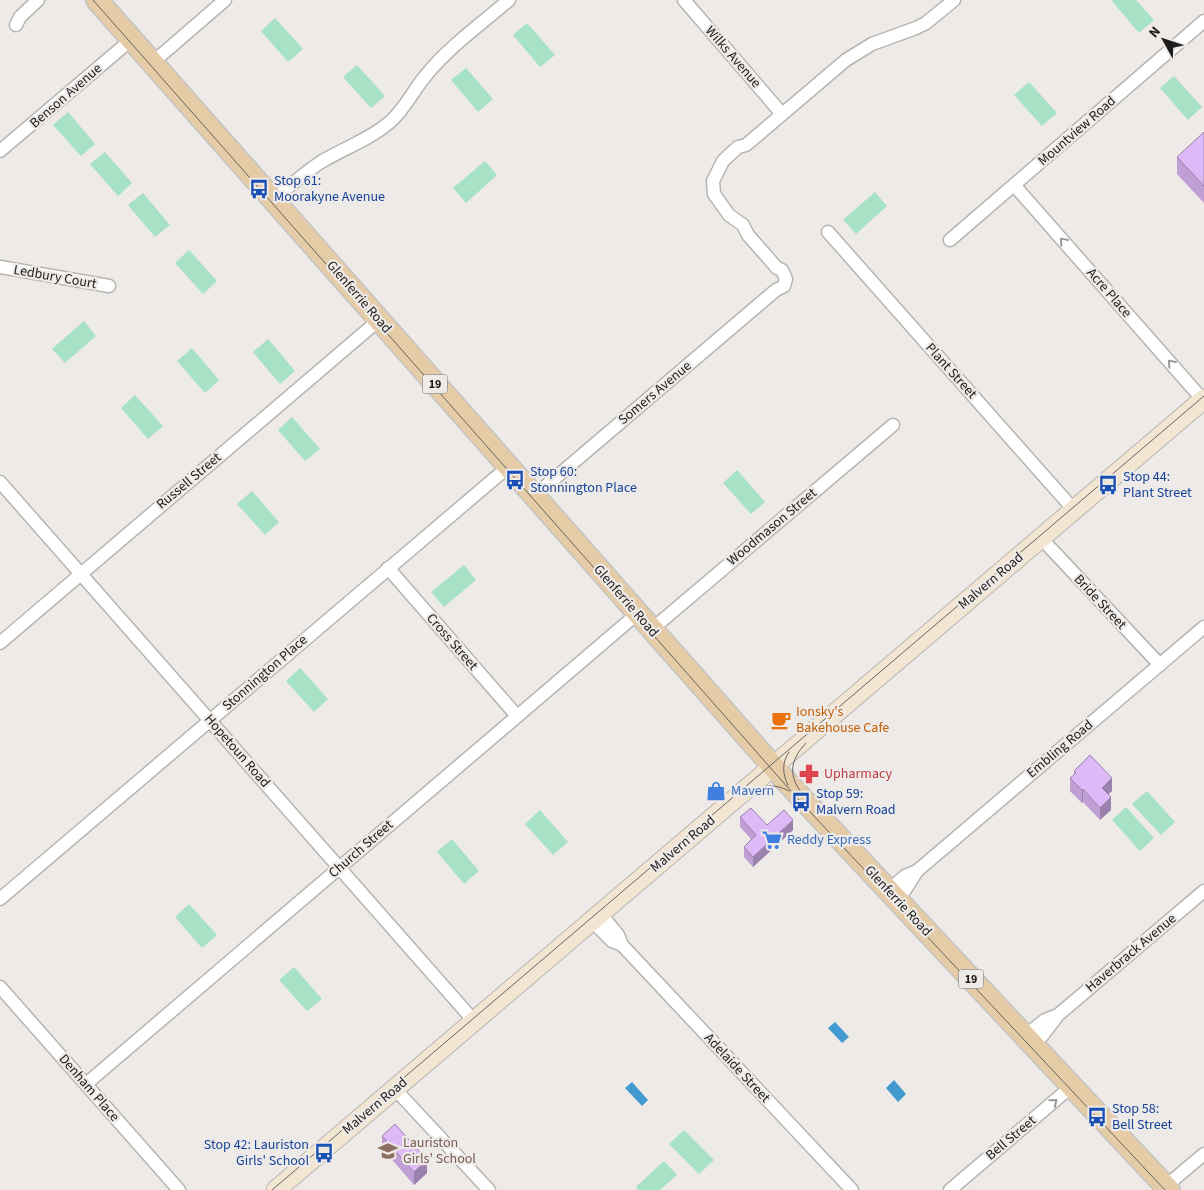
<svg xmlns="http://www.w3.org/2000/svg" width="1204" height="1190" viewBox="0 0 1204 1190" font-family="'Source Sans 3',sans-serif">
	<rect width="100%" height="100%" fill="#edeae8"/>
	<g fill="#a7e1c6">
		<path d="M1113,0h23l18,20 -15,13 -27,-32z"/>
		<path d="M275,18l28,31 -15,13 -27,-31z"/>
		<path d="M527,23l28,32 -15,12 -27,-32z"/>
		<path d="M357,65l28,31 -14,12 -28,-31z"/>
		<path d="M466,68l27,31 -15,13 -27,-32z"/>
		<path d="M1174,76l28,31 -14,13 -28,-32z"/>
		<path d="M1029,82l28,31 -15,13 -28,-31z"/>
		<path d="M68,112l27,32 -14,12 -28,-31z"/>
		<path d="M105,152l27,31 -14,13 -28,-32z"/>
		<path d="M485,161l12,14 -31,28 -13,-15z"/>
		<path d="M875,192l12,14 -31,28 -13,-14z"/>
		<path d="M143,193l27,32 -15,12 -27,-32z"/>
		<path d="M189,250l28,31 -14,13 -28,-31z"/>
		<path d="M84,321l12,15 -31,27 -13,-14z"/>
		<path d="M268,339l27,32 -15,13 -27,-32z"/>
		<path d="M192,348l27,32 -14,13 -28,-32z"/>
		<path d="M135,395l28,31 -15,13 -27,-31z"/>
		<path d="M292,417l28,32 -15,12 -27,-31z"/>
		<path d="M737,470l28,32 -14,12 -28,-31z"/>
		<path d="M252,491l27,31 -14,13 -28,-31z"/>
		<path d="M464,565l12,15 -32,27 -13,-15z"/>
		<path d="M300,668l28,31 -14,13 -28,-31z"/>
		<path d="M1147,791l28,31 -14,13 -29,-31z"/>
		<path d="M1126,807l28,31 -14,13 -28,-31z"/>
		<path d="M540,810l28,32 -15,13 -28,-31z"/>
		<path d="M452,839l27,32 -15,13 -27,-32z"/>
		<path d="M189,904l28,31 -15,13 -27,-31z"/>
		<path d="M294,967l28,32 -15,12 -28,-31z"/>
		<path d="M684,1130l30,30 -15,14 -30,-30z"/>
		<path d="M664,1161l13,14 -17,15h-22l-2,-3z"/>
	</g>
	<g fill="#439ad0">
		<path d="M835,1022l14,15 -7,6 -14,-15z"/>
		<path d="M894,1080l12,14 -8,8 -12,-14z"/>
		<path d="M632,1082l16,18 -6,6 -17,-18z"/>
	</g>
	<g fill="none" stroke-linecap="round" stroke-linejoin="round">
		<defs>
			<g id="street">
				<path d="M684,0l98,114"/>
				<path d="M16,25l4,-8 18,-17"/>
				<path d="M152,63l73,-63"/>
				<path d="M0,151l132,-112"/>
				<path d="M1014,185l189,215"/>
				<path d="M273,200c16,-13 31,-27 48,-38 23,-14 48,-22 69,-40 15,-13 24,-33 37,-48 23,-28 54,-50 82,-74"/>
				<path d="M828,232l246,278"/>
				<path d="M950,240l254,-219"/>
				<path d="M0,267l109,19"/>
				<path d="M0,482l474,539"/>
				<path d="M534,496l242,-206 8,-4 2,-7 -4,-9 -5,-2 -29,-33 -5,-10 -14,-10 -15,-21 -1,-13 10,-20 15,-14 8,-2 100,-85 26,-16 44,-16 10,-5 28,-23"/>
				<path d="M1041,538l119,127"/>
				<path d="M388,568l129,148"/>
				<path d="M651,630l242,-205"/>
				<path d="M0,643l379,-323"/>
				<path d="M888,891l17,-15 12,-5 287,-244"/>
				<path d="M0,899l508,-432"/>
				<path d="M895,899l10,-9 12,-19"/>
				<path d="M601,914l17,21 4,10 230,245"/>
				<path d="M592,921l20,20 10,4"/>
				<path d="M0,987l179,203"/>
				<path d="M1025,1036l20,-16 13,-5"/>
				<path d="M1033,1045l9,-9 16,-21 146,-124"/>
				<path d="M86,1084l551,-470"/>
				<path d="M395,1089l94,101"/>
				<path d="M1166,1186l38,-32"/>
				<path d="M950,1190l122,-104"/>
			</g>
			<path id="secondary" d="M276,1190l928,-791"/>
			<path id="primary" d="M97,0l688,780 384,410"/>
		</defs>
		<use href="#street" stroke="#b7b5b2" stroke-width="15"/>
		<use href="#secondary" stroke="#b7b5b2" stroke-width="21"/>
		<use href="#primary" stroke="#c4c4c4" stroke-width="24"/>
		<use href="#street" stroke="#fff" stroke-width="12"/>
		<use href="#secondary" stroke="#f2e6d2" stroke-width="19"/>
		<use href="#primary" stroke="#e6cca6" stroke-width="21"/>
		<g stroke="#656462" stroke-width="1">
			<path d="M93,0l705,799 367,391"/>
			<path d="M788,785c-6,-11 -6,-23 1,-33"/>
			<path d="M744,795c14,-9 29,-13 45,-4"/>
			<path d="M804,796c-16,-19 -15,-35 2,-53"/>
			<path d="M272,1190l932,-794"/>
		</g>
	</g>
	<g fill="#bf9fd4">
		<path d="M1204,132v71l-27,-29v-17z"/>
		<path d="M1074,771l38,20 -4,3 3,16 -11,10 -17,-18 -1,1 -12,-12v-13l4,-3z"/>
		<path d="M740,817l27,8 26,5 -40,37 -9,-10v-10l7,-8 -11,-12z"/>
		<path d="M382,1136l45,37 -13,12 -32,-37z"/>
	</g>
	<g fill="#9b82ad">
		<path d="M1112,778v13l-10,9v-12z"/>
		<path d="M1083,789v13l-1,1v-13z"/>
		<path d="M1111,797v13l-11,10v-12z"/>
		<path d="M793,820v10l-40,37v-10z"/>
		<path d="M427,1160v13l-13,12v-13z"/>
	</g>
	<g fill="#deb9f7" stroke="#9b82ad">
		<path d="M1204,132v54l-27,-29z"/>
		<path d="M1090,755l22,23 -10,10 9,9 -11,11 -17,-19 -1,1 -12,-12 6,-5 -2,-2z"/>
		<path d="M751,808l16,17 17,-15 9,10 -40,37 -9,-10 12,-12 -16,-18z"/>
		<path d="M395,1124l32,36 -13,12 -32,-36z"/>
	</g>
	<defs><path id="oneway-chevron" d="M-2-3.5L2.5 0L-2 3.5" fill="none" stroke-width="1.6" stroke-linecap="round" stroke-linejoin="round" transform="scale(1.25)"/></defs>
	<g stroke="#9a9999">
		<use href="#oneway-chevron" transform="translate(1063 241) rotate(-131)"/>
		<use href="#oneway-chevron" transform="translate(1171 363) rotate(-131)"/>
		<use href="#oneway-chevron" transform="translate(1054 1102) rotate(-40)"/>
	</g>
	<defs>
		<symbol id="bus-bare" viewBox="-9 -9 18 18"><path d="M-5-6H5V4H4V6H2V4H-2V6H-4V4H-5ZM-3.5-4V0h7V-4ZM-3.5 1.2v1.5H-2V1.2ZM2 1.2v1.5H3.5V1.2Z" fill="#1a4fb4" stroke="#edeae8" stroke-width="2.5" paint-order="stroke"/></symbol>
		<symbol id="cafe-bare" viewBox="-9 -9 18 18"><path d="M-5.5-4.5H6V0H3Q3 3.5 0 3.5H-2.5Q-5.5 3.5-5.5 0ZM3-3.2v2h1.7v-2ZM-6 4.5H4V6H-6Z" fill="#e8710a" stroke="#edeae8" stroke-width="2.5" paint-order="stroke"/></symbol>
		<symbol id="pharmacy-bare" viewBox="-9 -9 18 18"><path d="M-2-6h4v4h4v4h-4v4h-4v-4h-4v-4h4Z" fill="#e0444e" stroke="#edeae8" stroke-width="2.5" paint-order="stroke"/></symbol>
		<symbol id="shop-bare" viewBox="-9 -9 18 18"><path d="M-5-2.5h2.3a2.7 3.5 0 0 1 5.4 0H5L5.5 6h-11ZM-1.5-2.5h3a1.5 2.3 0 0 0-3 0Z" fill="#3f7fe0" stroke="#edeae8" stroke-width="2.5" paint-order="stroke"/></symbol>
		<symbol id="supermarket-bare" viewBox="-9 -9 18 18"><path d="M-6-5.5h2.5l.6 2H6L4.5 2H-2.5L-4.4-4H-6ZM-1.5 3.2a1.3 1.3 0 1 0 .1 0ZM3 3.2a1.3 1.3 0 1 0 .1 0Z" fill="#3f7fe0" stroke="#edeae8" stroke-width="2.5" paint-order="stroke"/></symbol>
		<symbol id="school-bare" viewBox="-9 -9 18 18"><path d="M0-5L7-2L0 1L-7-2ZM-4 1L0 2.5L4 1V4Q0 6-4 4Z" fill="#8d6e63" stroke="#edeae8" stroke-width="2.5" paint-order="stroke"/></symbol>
	</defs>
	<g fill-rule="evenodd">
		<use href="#bus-bare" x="245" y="175" width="28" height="28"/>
		<use href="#bus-bare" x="501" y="466" width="28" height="28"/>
		<use href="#bus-bare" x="1094" y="471" width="28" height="28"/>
		<use href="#cafe-bare" x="767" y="706" width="28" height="28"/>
		<use href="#pharmacy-bare" x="795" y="760" width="28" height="28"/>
		<use href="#shop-bare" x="702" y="777" width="28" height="28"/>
		<use href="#bus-bare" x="787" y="788" width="28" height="28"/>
		<use href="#supermarket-bare" x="758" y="826" width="28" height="28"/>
		<use href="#bus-bare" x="1083" y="1103" width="28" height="28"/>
		<use href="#school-bare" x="374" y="1137" width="28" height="28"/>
		<use href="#bus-bare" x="310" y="1139" width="28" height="28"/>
	</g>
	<g text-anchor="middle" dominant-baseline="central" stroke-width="4.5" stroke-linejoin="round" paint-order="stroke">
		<g fill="#edeae8" stroke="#5c5a59" stroke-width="1">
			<rect x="422.5" y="374.5" width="25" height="19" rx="4"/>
			<rect x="958.5" y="969.5" width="25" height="19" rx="4"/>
		</g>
		<g font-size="12" font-weight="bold" fill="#1e1d1c">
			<text x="435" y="384">19</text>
			<text x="971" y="979">19</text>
		</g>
		<g font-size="14" fill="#1e1d1c" stroke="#edeae8">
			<text transform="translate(733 57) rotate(49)">Wilks Avenue</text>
			<text transform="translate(66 96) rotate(-41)">Benson Avenue</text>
			<text transform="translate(1077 131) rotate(-41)">Mountview Road</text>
			<text transform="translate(55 277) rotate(10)">Ledbury Court</text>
			<text transform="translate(1109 293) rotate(49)">Acre Place</text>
			<text transform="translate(359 297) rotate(49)">Glenferrie Road</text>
			<text transform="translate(951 371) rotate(48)">Plant Street</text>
			<text transform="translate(655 393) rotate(-40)">Somers Avenue</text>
			<text transform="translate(189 481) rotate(-40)">Russell Street</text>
			<text transform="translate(772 527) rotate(-40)">Woodmason Street</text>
			<text transform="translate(991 581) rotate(-40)">Malvern Road</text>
			<text transform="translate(626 601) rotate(49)">Glenferrie Road</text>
			<text transform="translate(1100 602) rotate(47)">Bride Street</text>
			<text transform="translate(452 642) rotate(49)">Cross Street</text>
			<text transform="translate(265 673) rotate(-41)">Stonnington Place</text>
			<text transform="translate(1060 749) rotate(-40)">Embling Road</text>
			<text transform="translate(237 751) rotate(49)">Hopetoun Road</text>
			<text transform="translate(683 844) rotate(-40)">Malvern Road</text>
			<text transform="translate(361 849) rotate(-41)">Church Street</text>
			<text transform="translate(898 901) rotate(47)">Glenferrie Road</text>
			<text transform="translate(1131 953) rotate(-40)">Haverbrack Avenue</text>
			<text transform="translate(737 1068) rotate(47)">Adelaide Street</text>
			<text transform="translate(89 1088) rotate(49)">Denham Place</text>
			<text transform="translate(375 1106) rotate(-40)">Malvern Road</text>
			<text transform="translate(1011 1138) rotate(-40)">Bell Street</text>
		</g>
		<g font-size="14" fill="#164399" stroke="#edeae8" text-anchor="start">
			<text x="274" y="181">Stop 61:<tspan x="274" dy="16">Moorakyne Avenue</tspan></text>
			<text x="530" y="472">Stop 60:<tspan x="530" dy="16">Stonnington Place</tspan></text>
			<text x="1123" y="477">Stop 44:<tspan x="1123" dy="16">Plant Street</tspan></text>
			<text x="816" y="794">Stop 59:<tspan x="816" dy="16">Malvern Road</tspan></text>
			<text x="1112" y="1109">Stop 58:<tspan x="1112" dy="16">Bell Street</tspan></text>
			<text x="309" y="1145" text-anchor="end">Stop 42: Lauriston<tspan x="309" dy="16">Girls' School</tspan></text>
		</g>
		<g font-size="14" fill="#c56008" stroke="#edeae8" text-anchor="start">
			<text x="796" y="712">Ionsky's<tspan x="796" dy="16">Bakehouse Cafe</tspan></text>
		</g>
		<g font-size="14" fill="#be3a42" stroke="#edeae8" text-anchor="start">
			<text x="824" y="774">Upharmacy</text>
		</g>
		<g font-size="14" fill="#366cbe" stroke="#edeae8" text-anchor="start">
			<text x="731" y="791">Mavern</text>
			<text x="787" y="840">Reddy Express</text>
		</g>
		<g font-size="14" fill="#785e54" stroke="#edeae8" text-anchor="start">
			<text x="403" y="1143">Lauriston<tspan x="403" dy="16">Girls' School</tspan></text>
		</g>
	</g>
	<g transform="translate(1164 40) rotate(310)" stroke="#edeae8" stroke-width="4" paint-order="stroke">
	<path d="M0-4L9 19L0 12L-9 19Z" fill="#1e1d1c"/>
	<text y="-8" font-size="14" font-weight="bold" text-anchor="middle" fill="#1e1d1c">N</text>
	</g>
</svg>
